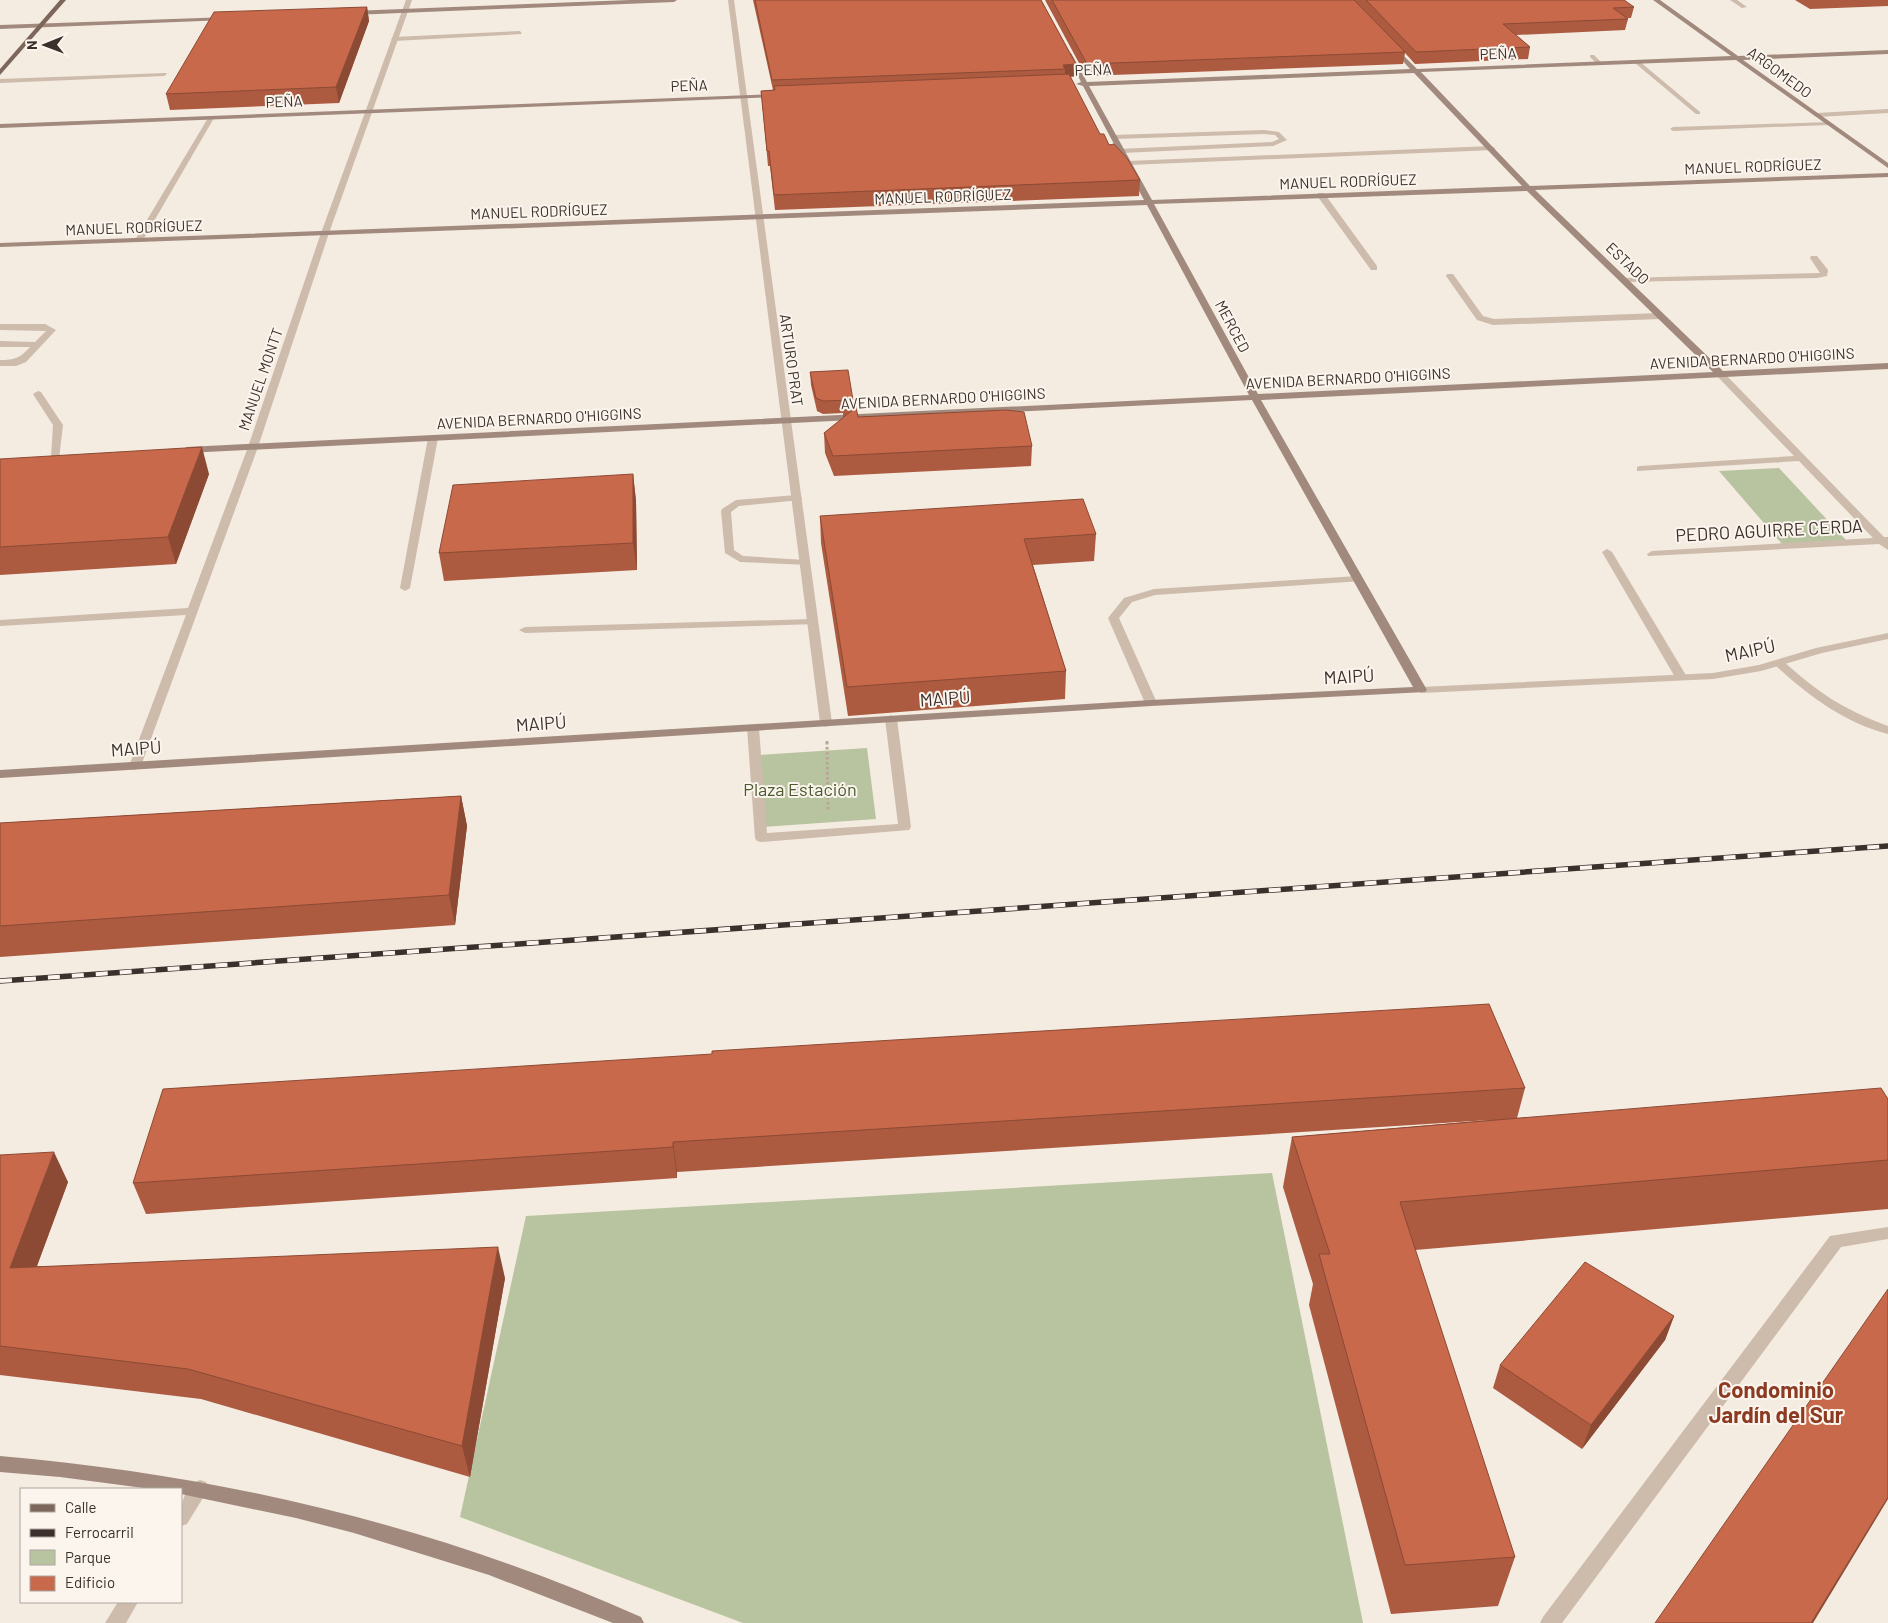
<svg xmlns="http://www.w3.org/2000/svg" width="1888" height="1623" viewBox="0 0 1888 1623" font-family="Barlow,sans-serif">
	<rect width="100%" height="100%" fill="#f4ebe1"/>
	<g fill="#b8c4a0">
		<path d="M1779,468l67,72 -64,4 -63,-73z"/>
		<path d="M867,748l9,71 -113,8 -4,-72z"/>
		<path d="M1272,1173l91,450h-620l-283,-106 66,-301z"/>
	</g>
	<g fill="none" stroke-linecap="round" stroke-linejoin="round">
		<path stroke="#b9a596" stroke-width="2.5" stroke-dasharray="2 2" stroke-linecap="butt" d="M827,741v2"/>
		<path stroke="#b9a596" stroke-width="3" stroke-dasharray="2.5 2.5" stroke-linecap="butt" d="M827,742l1,68"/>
		<g fill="#cdbbac" fill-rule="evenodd">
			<path d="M1730,0h7l10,7 -5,1z"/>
			<path d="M520,31l2,3 -128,7 -3,-2 3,-2z"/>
			<path d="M1590,55h4l7,7v2h-4l-7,-7z"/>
			<path d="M1635,61h4l61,51v2h-4l-61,-51z"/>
			<path d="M166,73l1,1 -3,2 -164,7v-4z"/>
			<path d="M1888,109v4l-71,4 -3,-2 3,-2z"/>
			<path d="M1830,122v2l-2,1 -155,6 -3,-2 3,-2z"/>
			<path d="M1264,130l15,2 8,8 -14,6 -151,7 -4,-2 1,-2 153,-7 7,-3 -4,-4 -11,-1 -150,5 -4,-2 4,-2z"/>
			<path d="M1491,146l4,2 -1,2 -366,15 -4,-2 4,-2z"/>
			<path d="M1318,193h6l53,73v4h-6l-53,-73z"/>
			<path d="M1811,256h6l11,14 -1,6 -10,2 -194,4 -4,-2 4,-2 197,-5 -10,-15z"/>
			<path d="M1447,274h6l30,42 11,3 166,-6 4,3 -4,3 -167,6 -16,-5 -31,-44z"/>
			<path d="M0,324h45l11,6 -30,32 -10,4h-16v-6c15,0 20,-2 30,-13h-30v-6l35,1 11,-11 -46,-1z"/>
			<path d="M38,391l3,1 22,33 -4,34 -3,1 -5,-3 2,-32 -20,-31z"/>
			<path d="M433,435l5,3 -28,150 -5,3 -5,-3 28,-150z"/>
			<path d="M797,495l5,3 -1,2 -62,6 -8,6 3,38 9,6 62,4 5,3 -1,2 -69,-3 -15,-9 -4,-42 1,-2 14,-9z"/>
			<path d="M1607,549l5,3 75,125 -2,2 -4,1 -6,-3 -73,-125z"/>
			<path d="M1358,576l5,3 -1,2 -207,14 -23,7 -13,16 38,85 -6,3 -6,-3 -37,-85 16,-20 30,-9z"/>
			<path d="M813,619l4,1 1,2 -1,2 -292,9 -6,-3 6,-3z"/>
			<path d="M1779,660l4,1c37,33 58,47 105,65v8c-45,-12 -79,-38 -113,-69l-2,-2z"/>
			<path d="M891,715l6,4 14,108 -2,3 -148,12 -4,-1 -2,-3 -8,-110 2,-3h8l2,3 8,105 131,-9 -13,-105z"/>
			<path d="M1888,1227v12l-47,8 -279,376h-22l3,-6 287,-381z"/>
			<path d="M200,1480l6,2 3,6 -22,36 -6,2c0,-17 0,-39 19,-46z"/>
			<path d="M118,1602h20l-12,21h-21z"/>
		</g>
		<g fill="#cdbbac" fill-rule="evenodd">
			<path d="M406,0h6l-83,233 -71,214 -117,319 -6,4 -4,-1 -2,-3 57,-151 -186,11v-6l188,-12 60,-161 73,-214z"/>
			<path d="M728,0h6l98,723 -6,4 -6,-4z"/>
			<path d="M211,116l3,2 -71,122 -7,2 -1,-2 73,-122z"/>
			<path d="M1720,371l3,1 161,165h4v13l-9,-6 -231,12 -1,-2 5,-3 221,-13 -74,-77 -162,10v-4l3,-1 154,-10 -77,-80 -1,-2z"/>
			<path d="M1888,633v6l-66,14 -61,18 -48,8 -292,14 -6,-3 6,-3 292,-14 46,-8 57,-17z"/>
		</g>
		<g fill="#a18a7d" fill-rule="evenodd">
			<path d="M630,0h47l-3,2 -322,13 -3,-2 3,-2z"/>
			<path d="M1653,0h7l78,56 150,-6v4l-145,6 145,103v5l-152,-108 -315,12 109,114 358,-13v4l-353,13 188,181 165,-8v6l-627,31 166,290 -2,2 -274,14 -1151,72v-8l1151,-70 262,-13 -161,-287 -1065,53 -5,-3 5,-3 1062,-52 -102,-190 -1147,42v-4l1144,-43 -61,-114 -7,-2 5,-2 -14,-29h4l16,29 323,-13 -19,-21v-2l2,-1 24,24 314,-13zM1414,73l108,113 -370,14 -63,-114zM1527,191l186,181 -455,22 -104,-190z"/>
			<path d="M229,17l-2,3 -227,9v-4z"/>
			<path d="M778,94v2l-2,1 -776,31v-4z"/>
			<path d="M0,1456c221,19 438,70 641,161l3,6h-31l-124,-48 -135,-42 -58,-15 -115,-24v-5h-30l-91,-12 -60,-5z"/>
		</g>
		<path fill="#7d675c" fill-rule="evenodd" d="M60,0h6l-66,75v-6z"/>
		<defs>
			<path id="rail" d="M0,981l1888,-135"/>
		</defs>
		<use href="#rail" stroke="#3b302b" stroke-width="5.5"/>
		<use href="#rail" stroke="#fbf5ee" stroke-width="4" stroke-dasharray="12" stroke-linecap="butt"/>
	</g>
	<g fill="#ac5a40">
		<path d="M753,0h288l35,64v12l-6,1 30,57 40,46 -1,16 -364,14 -5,-44h-2l-7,-75 12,-1z"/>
		<path d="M1045,0h579l10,7 -3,11h-4l1,1 -3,11 -109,5 14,12 -2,12 -113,5 -10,-11 -2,11 -317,12z"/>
		<path d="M1795,0h93v6l-78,3z"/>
		<path d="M367,7l2,14 -30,82 -169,7 -4,-16z"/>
		<path d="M810,372l43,28 5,17 174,29 -1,20 -197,10 -9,-23 -1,-20 19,-15v-5l-20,1 -6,-3 -6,-26z"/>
		<path d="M0,459l209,15 -33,90 -176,11z"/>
		<path d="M633,474l3,27 1,69 -193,11 -5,-28z"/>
		<path d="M820,516l276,18 -2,27 -61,4 33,106 -1,28 -217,17 -27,-173z"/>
		<path d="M461,796l6,30 -12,99 -455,32v-134z"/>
		<path d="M1489,1004l36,84 -8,30 371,-19v110l-473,41 100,307 -17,49 -107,8 -82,-309 4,-21 -30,-97 9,-50 198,-17 -813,52v6l-531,36 -13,-31z"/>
		<path d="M0,1155l68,27 -31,84 468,12 -35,199 -269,-78 -201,-24z"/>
		<path d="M1674,1316l-9,24 -83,109 -89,-61 7,-23z"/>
	</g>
	<g fill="#8c4a34">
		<path d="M367,7l2,14 -30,82 -3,-16z"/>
		<path d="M1076,64v12l-11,1v-8l-2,-4z"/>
		<path d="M202,447l7,27 -33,90 -8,-27z"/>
		<path d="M633,474l3,27 1,69 -4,-27z"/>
		<path d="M461,796l6,30 -12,99 -6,-30z"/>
		<path d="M673,1142l4,30v6l-4,-31z"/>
		<path d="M54,1152l14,30 -43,116 -15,-30z"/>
		<path d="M498,1247l7,31 -35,199 -8,-31z"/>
		<path d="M1674,1316l-9,24 -83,109 9,-24z"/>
		<path d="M1888,1497v2l-75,124h-2z"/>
	</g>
	<g fill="#c8694b" stroke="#8c4a34">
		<path d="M755,0h286l35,64 -13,1 2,4 -293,11z"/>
		<path d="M1052,0h302l51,52 -318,12z"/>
		<path d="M1366,0h258l10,7 -21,1 15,11 -125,5 27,23 -114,5z"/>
		<path d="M367,7l-31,80 -170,7 48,-82z"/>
		<path d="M1069,74l31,60h4l5,11 5,-1 13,14 13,22 -366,15 -5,-44h-2l-6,-60 14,-1 -1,-4z"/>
		<path d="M848,370l5,30 -30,1 -7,-3 -6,-26z"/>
		<path d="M855,402l3,15 148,-7 18,2 8,34 -199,10 -9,-23 31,-25 -13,-5z"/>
		<path d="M202,447l-34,90 -168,10v-88z"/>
		<path d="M633,474v69l-194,10 14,-68z"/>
		<path d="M1083,499l13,35 -72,5 42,132 -219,16 -27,-171z"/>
		<path d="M461,796l-12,99 -449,31v-103z"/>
		<path d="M1489,1004l36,84 -852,54v5l-540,36 30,-94 549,-35v-3z"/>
		<path d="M1881,1088l7,11v61l-488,42 115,355 -110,8 -86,-311h11l-38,-117z"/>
		<path d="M54,1152l-44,116 488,-21 -36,199 -274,-77 -188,-23v-191z"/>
		<path d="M1585,1262l89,54 -83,109 -91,-60z"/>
		<path d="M1888,1289v208l-77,126h-156z"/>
	</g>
	<g text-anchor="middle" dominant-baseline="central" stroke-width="4" stroke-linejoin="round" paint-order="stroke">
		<g font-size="15" fill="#3b302b" stroke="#fbf5ee">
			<text transform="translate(1498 53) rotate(-2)">PEÑA</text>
			<text transform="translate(1093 69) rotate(-2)">PEÑA</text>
			<text transform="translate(1780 72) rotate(36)">ARGOMEDO</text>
			<text transform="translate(689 85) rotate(-2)">PEÑA</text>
			<text transform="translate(284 101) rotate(-2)">PEÑA</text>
			<text transform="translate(1753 166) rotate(-2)">MANUEL RODRÍGUEZ</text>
			<text transform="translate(1348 181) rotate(-2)">MANUEL RODRÍGUEZ</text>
			<text transform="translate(943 196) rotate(-2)">MANUEL RODRÍGUEZ</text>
			<text transform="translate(539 211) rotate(-2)">MANUEL RODRÍGUEZ</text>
			<text transform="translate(134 227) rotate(-2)">MANUEL RODRÍGUEZ</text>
			<text transform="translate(1628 263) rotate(44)">ESTADO</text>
			<text transform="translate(1233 326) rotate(62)">MERCED</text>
			<text transform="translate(1752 358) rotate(-3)">AVENIDA BERNARDO O'HIGGINS</text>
			<text transform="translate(792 360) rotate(82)">ARTURO PRAT</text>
			<text transform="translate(1348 378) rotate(-3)">AVENIDA BERNARDO O'HIGGINS</text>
			<text transform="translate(260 379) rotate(-71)">MANUEL MONTT</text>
			<text transform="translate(943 398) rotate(-3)">AVENIDA BERNARDO O'HIGGINS</text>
			<text transform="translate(539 418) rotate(-3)">AVENIDA BERNARDO O'HIGGINS</text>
		</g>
		<g font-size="18" fill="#3b302b" stroke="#fbf5ee">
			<text transform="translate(1769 530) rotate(-3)">PEDRO AGUIRRE CERDA</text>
			<text transform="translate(1750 650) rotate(-12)">MAIPÚ</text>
			<text transform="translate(1349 676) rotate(-3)">MAIPÚ</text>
			<text transform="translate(945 698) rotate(-4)">MAIPÚ</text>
			<text transform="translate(541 723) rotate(-4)">MAIPÚ</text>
			<text transform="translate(136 748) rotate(-4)">MAIPÚ</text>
		</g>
		<g font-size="18" fill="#4a5a2e" stroke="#fbf5ee">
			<text x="800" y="789">Plaza Estación</text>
		</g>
		<g font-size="22" font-weight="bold" fill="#8c3b22" stroke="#fbf5ee">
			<text x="1776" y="1389">Condominio<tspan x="1776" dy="25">Jardín del Sur</tspan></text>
		</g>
	</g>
	<rect x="20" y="1488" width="162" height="115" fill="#fbf5ee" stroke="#aea6a0"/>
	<rect x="30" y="1504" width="25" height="8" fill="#7d675c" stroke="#aea6a0"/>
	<text x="65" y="1513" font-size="15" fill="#3b302b">Calle</text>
	<rect x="30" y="1529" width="25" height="8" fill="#3b302b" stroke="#aea6a0"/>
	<text x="65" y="1538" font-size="15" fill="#3b302b">Ferrocarril</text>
	<rect x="30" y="1550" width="25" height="15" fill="#b8c4a0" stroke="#aea6a0"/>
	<text x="65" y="1563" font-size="15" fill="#3b302b">Parque</text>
	<rect x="30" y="1576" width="25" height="15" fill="#c8694b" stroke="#aea6a0"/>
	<text x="65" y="1588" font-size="15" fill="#3b302b">Edificio</text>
	<g transform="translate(45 45) rotate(269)" stroke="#fbf5ee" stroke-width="4" paint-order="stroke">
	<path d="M0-4L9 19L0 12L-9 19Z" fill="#3b302b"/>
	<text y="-8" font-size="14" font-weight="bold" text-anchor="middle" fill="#3b302b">N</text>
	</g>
</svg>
